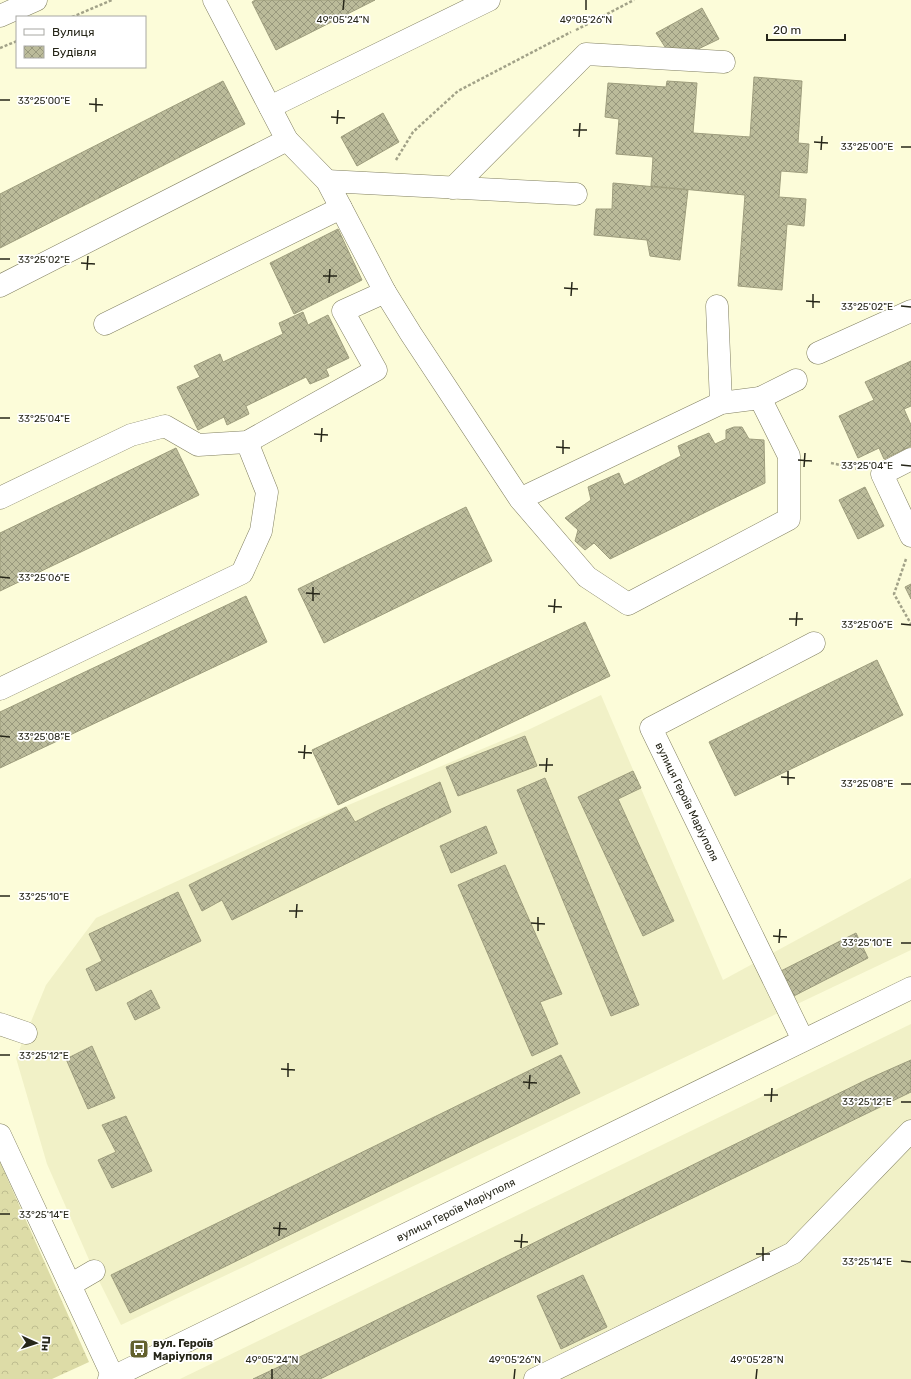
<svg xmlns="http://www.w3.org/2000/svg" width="911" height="1379" viewBox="0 0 911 1379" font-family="Rubik,sans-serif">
	<defs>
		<pattern id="forest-crowns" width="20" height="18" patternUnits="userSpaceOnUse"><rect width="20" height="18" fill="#dddca7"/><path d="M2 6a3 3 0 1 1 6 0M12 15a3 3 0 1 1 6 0" fill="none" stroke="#bebd8f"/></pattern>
		<pattern id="building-cross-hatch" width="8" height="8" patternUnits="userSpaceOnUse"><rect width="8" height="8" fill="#bbbb9a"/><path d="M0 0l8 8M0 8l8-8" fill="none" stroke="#98987d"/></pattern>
	</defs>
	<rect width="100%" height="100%" fill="#fcfcd9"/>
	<g fill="#f1f1c7">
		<path d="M601,695l122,285 188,-102v72l-790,375 -27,-54 -47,-107 -31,-106 30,-73 50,-67 207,-94 227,-95z"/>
		<path d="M911,1024v355h-731z"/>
	</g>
	<path fill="url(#forest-crowns)" d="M0,1162l89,200 -37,17h-52z"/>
	<g fill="url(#building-cross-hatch)" stroke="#9e9d7d">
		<path d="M255,0h120l-99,50 -24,-48z"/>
		<path d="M702,8l17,31 -27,13 -25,-2 -11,-17z"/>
		<path d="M754,77l48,4 -4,62 11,1 -2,29 -26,-2 -2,26 27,2 -2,27 -17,-2 -5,66 -44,-4 7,-91 -94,-9 2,-29 -37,-3 3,-35 -14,-2 3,-34 58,4 1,-6 30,2 -4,50 57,4z"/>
		<path d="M223,81l22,43 -245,124v-54z"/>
		<path d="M383,113l16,29 -42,24 -16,-29z"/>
		<path d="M613,183l75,7 -8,70 -30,-4 -3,-16 -53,-5 2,-26h16z"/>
		<path d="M338,229l24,51 -68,34 -24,-51z"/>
		<path d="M303,312l5,13 20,-10 21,43 -23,11 3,7 -19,8 -4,-7 -60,29 3,8 -22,11 -3,-8 -26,13 -21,-43 23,-10 -6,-11 26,-12 3,8 60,-28 -4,-11z"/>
		<path d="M911,361v45l-7,3 7,16v21l-27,13 -5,-11 -21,10 -19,-42 35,-16 -9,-18z"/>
		<path d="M734,427h8l7,12 15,1 1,43 -155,76 -16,-16 -9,7 -10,-9 3,-11 -13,-12 26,-18 -3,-13 31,-14 5,12 57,-29 -3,-10 31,-13 6,11 11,-5v-9z"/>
		<path d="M176,448l23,47 -199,96v-58z"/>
		<path d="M865,487l19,39 -26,13 -19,-39z"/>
		<path d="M466,507l26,54 -168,82 -26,-54z"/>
		<path d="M911,584v15l-6,-12z"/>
		<path d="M246,596l21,46 -267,126v-56z"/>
		<path d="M585,622l25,54 -272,129 -26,-55z"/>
		<path d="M877,660l26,55 -168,81 -26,-54z"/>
		<path d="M525,736l12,30 -79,30 -12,-29z"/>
		<path d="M633,771l8,17 -23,11 56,122 -31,15 -65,-139z"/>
		<path d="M545,778l94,227 -28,11 -94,-226z"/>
		<path d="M440,782l11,30 -219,108 -10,-20 -20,11 -13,-26 157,-78 9,15 24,-12z"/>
		<path d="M486,826l11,27 -46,20 -11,-27z"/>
		<path d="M505,865l57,129 -22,8 18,42 -26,12 -74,-171z"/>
		<path d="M178,892l23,49 -105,50 -10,-22 16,-8 -13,-27z"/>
		<path d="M856,933l12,25 -82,42 -13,-25z"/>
		<path d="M151,990l9,18 -25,12 -8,-17z"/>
		<path d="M92,1046l23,52 -27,11 -22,-50z"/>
		<path d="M561,1055l19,38 -450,220 -19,-38z"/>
		<path d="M911,1060v32l-591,287h-67l91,-43 524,-257z"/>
		<path d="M126,1116l26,55 -40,17 -14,-28 18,-8 -14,-27z"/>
		<path d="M583,1275l24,52 -46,22 -24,-53z"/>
	</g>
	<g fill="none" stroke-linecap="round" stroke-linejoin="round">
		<defs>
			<g id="minor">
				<path d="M0,16l36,-16"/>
				<path d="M270,107l219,-107"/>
				<path d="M287,140l40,41 58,111 26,42 109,165 67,78 41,27 161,-85v-63l-29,-58 -39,5 -201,96"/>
				<path d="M327,181l249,13"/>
				<path d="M453,188l133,-134 138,8"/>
				<path d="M0,286l287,-146 -73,-140"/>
				<path d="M717,306l4,97"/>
				<path d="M105,324l236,-116"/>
				<path d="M818,353l93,-42"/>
				<path d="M760,398l36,-18"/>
				<path d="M911,459l-29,15 29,62"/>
				<path d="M0,498l131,-63 34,-9 33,19 49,-3 129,-72 -33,-59 42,-19"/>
				<path d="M0,689l242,-116 19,-42 6,-39 -20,-50"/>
				<path d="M0,1024l26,9"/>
				<path d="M803,1040l-152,-312 163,-85"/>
				<path d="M0,1135l113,242"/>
				<path d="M70,1285l24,-14"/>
				<path d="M109,1379l802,-391"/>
				<path d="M535,1379l258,-126 118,-122"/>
			</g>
		</defs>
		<use href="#minor" stroke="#807f60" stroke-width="23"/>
		<g stroke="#a2a288" stroke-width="2.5" stroke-dasharray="3 2" stroke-linecap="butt">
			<path d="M72,17l40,-17"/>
			<path d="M576,30l58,-30"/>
			<path d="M0,48l17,-7"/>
			<path d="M396,160l17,-28 45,-41 113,-59"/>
			<path d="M831,463l27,6"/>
			<path d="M906,559l-12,35 17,30"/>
		</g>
		<use href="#minor" stroke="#fff" stroke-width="22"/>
	</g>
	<path fill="none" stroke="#262619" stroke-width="1.5" d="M343,10l1,-10M586,10v-10M0,100h10M89,104l14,1M96,112v-14M331,117l14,1M337,124l1,-14M573,130h14M579,137l1,-14M814,142l14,1M901,147h10M821,150l1,-14M0,259h10M81,263l14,1M87,270l1,-14M323,276h14M329,283l1,-14M564,288l14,1M571,296l1,-14M806,301l14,1M901,306l10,1M813,308v-14M0,418h10M314,434l14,1M321,442l1,-14M556,447l14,1M563,454v-14M798,460l14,1M901,465l10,1M804,467l1,-14M0,577l10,1M306,593l14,1M313,601v-14M548,606l14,1M554,613l1,-14M789,619h14M901,624l10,1M796,626l1,-14M0,736l10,1M298,752l14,1M304,759l1,-14M539,765h14M546,772l1,-14M781,777l14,1M901,784h10M788,785v-14M0,896h10M289,911h14M296,918l1,-14M531,923l14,1M538,931v-14M773,936l14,1M779,943l1,-14M901,943h10M0,1055h10M281,1069l14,1M288,1077v-14M523,1082l14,1M529,1089l1,-14M764,1095h14M771,1102l1,-14M901,1102h10M0,1214h10M273,1228l14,1M279,1236l1,-14M514,1241l14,1M521,1248l1,-14M756,1254h14M763,1261v-14M901,1261l10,1M272,1379v-10M514,1379l1,-10M756,1379l1,-10"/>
	<defs>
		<symbol id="bus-square" viewBox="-11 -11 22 22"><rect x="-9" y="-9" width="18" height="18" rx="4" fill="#63612d" stroke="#fff"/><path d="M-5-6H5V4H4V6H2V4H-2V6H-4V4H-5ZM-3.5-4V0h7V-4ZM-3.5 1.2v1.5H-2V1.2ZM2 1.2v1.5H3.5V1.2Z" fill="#fff"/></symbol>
	</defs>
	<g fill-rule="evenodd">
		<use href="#bus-square" x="128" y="1338" width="22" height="22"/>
	</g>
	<g text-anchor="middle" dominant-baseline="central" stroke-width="3.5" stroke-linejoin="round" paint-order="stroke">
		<g font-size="11" fill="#262619" stroke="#fff">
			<text transform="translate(687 802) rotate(64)">вулиця Героїв Маріуполя</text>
			<text transform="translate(456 1210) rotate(-26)">вулиця Героїв Маріуполя</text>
		</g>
		<g font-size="11" font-weight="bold" fill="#262619" stroke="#fff" text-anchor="start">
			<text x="153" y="1343">вул. Героїв<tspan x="153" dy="13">Маріуполя</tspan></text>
		</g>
	</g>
	<g font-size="10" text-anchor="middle" fill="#262619" stroke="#fff" stroke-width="3.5" stroke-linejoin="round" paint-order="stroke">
		<text x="343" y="23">49°05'24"N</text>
		<text x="586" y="23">49°05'26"N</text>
		<text x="44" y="104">33°25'00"E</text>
		<text x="867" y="150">33°25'00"E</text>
		<text x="44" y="263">33°25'02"E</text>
		<text x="867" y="310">33°25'02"E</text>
		<text x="44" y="422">33°25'04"E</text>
		<text x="867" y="469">33°25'04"E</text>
		<text x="44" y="581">33°25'06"E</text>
		<text x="867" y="628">33°25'06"E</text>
		<text x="44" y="740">33°25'08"E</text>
		<text x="867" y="787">33°25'08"E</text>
		<text x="44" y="900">33°25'10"E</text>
		<text x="867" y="946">33°25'10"E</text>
		<text x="44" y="1059">33°25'12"E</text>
		<text x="867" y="1105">33°25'12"E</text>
		<text x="44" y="1218">33°25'14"E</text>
		<text x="867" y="1265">33°25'14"E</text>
		<text x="272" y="1363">49°05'24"N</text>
		<text x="515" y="1363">49°05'26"N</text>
		<text x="757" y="1363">49°05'28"N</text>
	</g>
	<rect x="16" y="16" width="130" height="52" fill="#ffffff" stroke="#a8a8a3"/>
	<rect x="24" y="29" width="20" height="6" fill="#ffffff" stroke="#a8a8a3"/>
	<text x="52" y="36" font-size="12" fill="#262619">Вулиця</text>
	<rect x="24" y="46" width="20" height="12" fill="url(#building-cross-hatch)" stroke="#a8a8a3"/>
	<text x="52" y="56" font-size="12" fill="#262619">Будівля</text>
	<g transform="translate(36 1343) rotate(93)" stroke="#ffffff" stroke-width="3" paint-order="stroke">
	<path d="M0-3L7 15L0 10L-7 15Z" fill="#262619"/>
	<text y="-6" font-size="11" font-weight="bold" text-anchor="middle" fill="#262619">Пн</text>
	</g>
	<path d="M767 34v6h78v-6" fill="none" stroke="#262619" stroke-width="2"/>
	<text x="773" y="34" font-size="12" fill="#262619" stroke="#ffffff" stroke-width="3" paint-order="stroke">20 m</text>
</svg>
